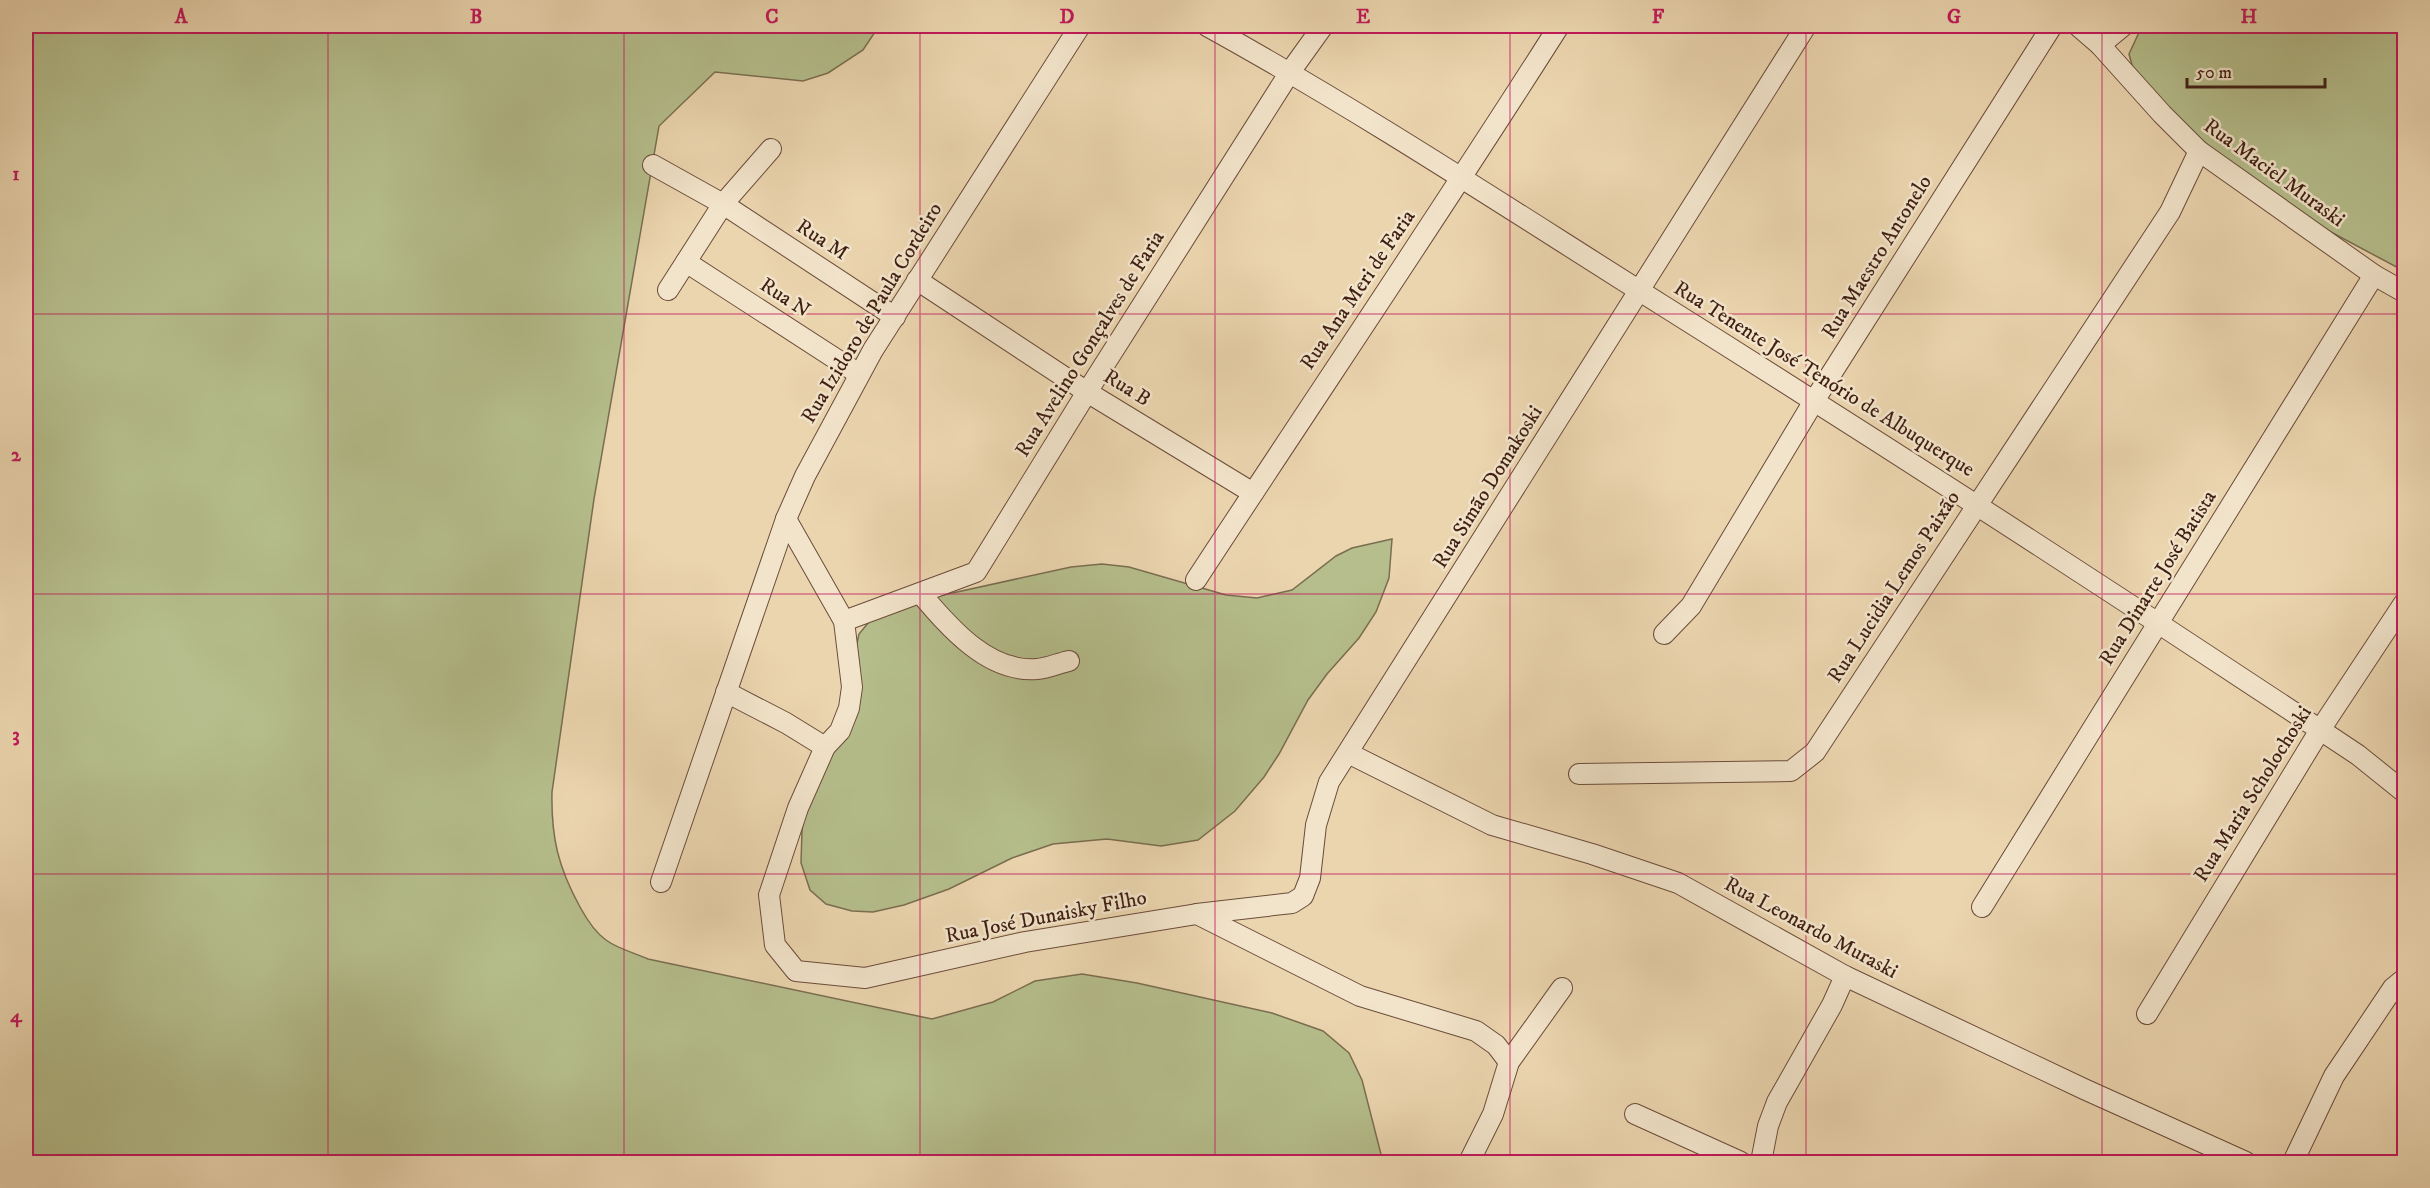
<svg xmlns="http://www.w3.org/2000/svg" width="2430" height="1188" viewBox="0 0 2430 1188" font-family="'IM FELL DW Pica',serif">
	<rect width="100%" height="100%" fill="#ebd5af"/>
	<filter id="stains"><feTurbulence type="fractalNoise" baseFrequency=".00333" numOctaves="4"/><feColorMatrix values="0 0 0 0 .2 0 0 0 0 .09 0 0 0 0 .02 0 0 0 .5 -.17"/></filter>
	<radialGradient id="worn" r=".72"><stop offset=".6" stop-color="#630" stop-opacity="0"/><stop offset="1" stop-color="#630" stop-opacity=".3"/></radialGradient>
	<g fill="#b5be8c" stroke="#7a6e50" stroke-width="1.5">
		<path d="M26,26h853l-16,24 -35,23 -25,8 -88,-9 -56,54 -65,373 -42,293c-1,45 6,75 28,115 6,11 16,26 26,33 12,9 29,13 42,19l284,60 61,-17 42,-21 47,-7 55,9 135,30 51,18 26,22 13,27 21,82h-1357z"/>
		<path d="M2142,26h262v245l-90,-48 -59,-37 -117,-99 -9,-33z"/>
		<path d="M1392,539l-3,39 -13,34 -17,26 -32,36 -19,26 -29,54 -15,23 -29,34 -37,29 -37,6 -54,-7 -54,5 -41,14 -63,31 -45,16 -31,7 -21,-1 -26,-7 -16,-14 -9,-27 1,-33 8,-49 35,-84 14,-63 14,-17 52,-18 146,-32 31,-3 27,3 97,28 31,3 35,-8 44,-34 16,-8z"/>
	</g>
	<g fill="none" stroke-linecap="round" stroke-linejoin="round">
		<defs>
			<g id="minor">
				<path d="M1207,26c156,86 304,184 455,279 234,147 466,297 696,450l46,37"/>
				<path d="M2078,26l22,19 62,69 37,37 175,124 30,17"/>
				<path d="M2100,45l23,-19"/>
				<path d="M653,165l70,39 172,113"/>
				<path d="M686,262l173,112"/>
				<path d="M917,280l170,112 166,101"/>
				<path d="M668,290l55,-86 48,-55"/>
				<path d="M786,519l58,102 8,66 -3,21 -9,23 -15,16 -27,61 -29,87 6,50 21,26 69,7 160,-36 172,-28 163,82 116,35 20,14 13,17"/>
				<path d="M1196,580c121,-185 245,-368 363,-554"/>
				<path d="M921,594c28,33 67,79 116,75 11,-1 22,-6 32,-8"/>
				<path d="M844,621l132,-49 111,-180 203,-320 33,-46"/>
				<path d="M1664,634l27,-28 123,-205 238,-375"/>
				<path d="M726,692l60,31 39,24"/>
				<path d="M1348,753l144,72 100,29 86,29 167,93 239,113 162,73"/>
				<path d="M1579,774l212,-3 24,-19 355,-540 29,-61"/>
				<path d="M661,882l125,-363 19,-43 68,-126 207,-324"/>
				<path d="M1982,907l392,-632"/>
				<path d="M1197,914l95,-11 11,-7 7,-18 6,-53 13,-43 477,-756"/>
				<path d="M2147,1014l173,-284 84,-127"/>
				<path d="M1635,1114l106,48"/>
				<path d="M1469,1162l24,-48 16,-52 53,-74"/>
				<path d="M1761,1162l7,-36 9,-24 55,-97 13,-29"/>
				<path d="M2293,1162l41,-86 59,-88 11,-9"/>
			</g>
		</defs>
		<use href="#minor" stroke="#6b4c3a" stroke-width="22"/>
		<use href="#minor" stroke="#f2e4cb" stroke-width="20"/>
	</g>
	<path fill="none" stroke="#c2185b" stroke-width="1.5" stroke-opacity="0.55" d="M328,26v1136M624,26v1136M920,26v1136M1215,26v1136M1510,26v1136M1806,26v1136M2102,26v1136M26,314h2378M26,594h2378M26,874h2378"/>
	<g text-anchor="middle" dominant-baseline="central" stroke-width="5" stroke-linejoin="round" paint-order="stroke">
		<g font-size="21" fill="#401f13" stroke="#f2e4cb">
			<text transform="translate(2274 173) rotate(36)">Rua Maciel Muraski</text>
			<text transform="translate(822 240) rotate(33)">Rua M</text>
			<text transform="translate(1877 257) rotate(-58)">Rua Maestro Antonelo</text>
			<text transform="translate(1358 290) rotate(-56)">Rua Ana Meri de Faria</text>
			<text transform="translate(785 298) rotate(33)">Rua N</text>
			<text transform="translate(872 313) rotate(-59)">Rua Izidoro de Paula Cordeiro</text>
			<text transform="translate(1090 344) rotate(-58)">Rua Avelino Gonçalves de Faria</text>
			<text transform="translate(1824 379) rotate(32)">Rua Tenente José Tenório de Albuquerque</text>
			<text transform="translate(1127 388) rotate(32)">Rua B</text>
			<text transform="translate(1488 487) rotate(-58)">Rua Simão Domakoski</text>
			<text transform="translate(2158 578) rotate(-58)">Rua Dinarte José Batista</text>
			<text transform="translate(1894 587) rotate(-57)">Rua Lucidia Lemos Paixão</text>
			<text transform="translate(2253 794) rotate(-58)">Rua Maria Scholochoski</text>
			<text transform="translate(1046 917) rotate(-11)">Rua José Dunaisky Filho</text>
			<text transform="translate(1811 928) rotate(28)">Rua Leonardo Muraski</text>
		</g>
	</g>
	<rect width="2430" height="1188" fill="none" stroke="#ebd5af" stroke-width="66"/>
	<path d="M2187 78v9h138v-9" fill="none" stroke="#401f13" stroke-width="3"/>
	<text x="2196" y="78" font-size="18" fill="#401f13" stroke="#f2e4cb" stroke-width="4.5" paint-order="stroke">50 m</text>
	<rect x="33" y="33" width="2364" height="1122" fill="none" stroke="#c2185b" stroke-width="2"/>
	<g font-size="20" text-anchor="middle" font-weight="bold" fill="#c2185b">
		<text x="181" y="23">A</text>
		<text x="476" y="23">B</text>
		<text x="772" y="23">C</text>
		<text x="1067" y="23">D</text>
		<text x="1363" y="23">E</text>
		<text x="1658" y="23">F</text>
		<text x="1954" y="23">G</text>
		<text x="2249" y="23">H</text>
		<text x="16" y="180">1</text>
		<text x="16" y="461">2</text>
		<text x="16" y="741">3</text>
		<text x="16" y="1022">4</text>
	</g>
	<rect width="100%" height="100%" filter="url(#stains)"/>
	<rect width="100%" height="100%" fill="url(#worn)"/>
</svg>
